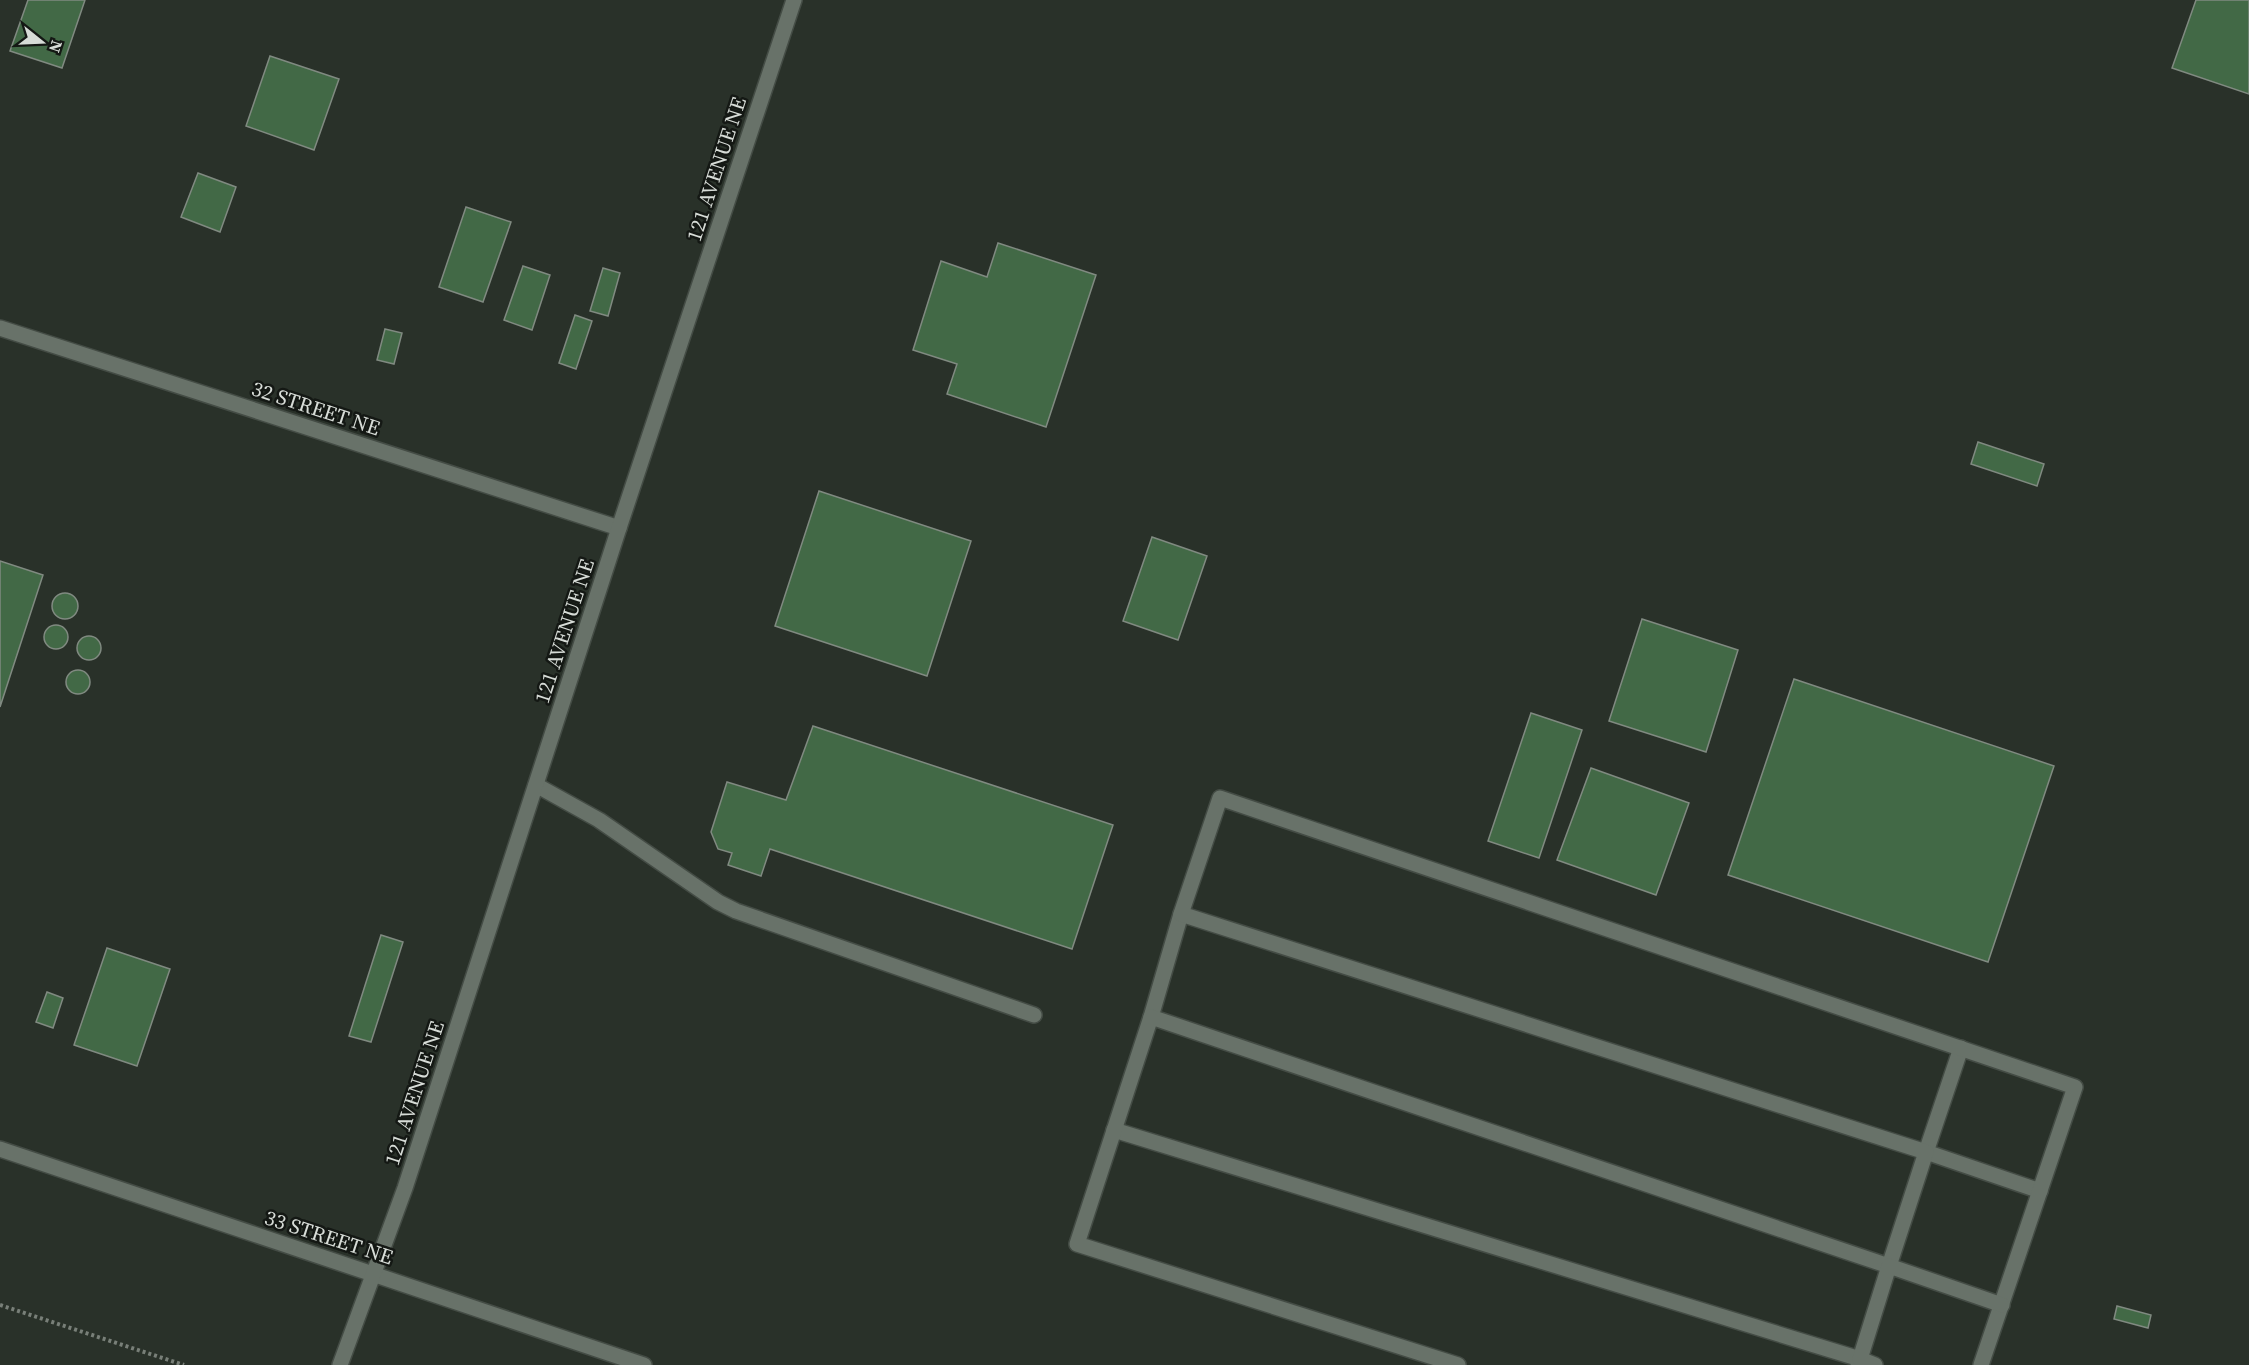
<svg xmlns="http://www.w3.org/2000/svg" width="2249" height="1365" viewBox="0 0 2249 1365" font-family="'Source Serif 4',serif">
	<rect width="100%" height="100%" fill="#293129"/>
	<g fill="#426946" stroke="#808a81" stroke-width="1.5">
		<path d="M28,0h57l-23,68 -52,-17z"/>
		<path d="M2196,0h53v94l-77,-26z"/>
		<path d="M270,56l69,23 -25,71 -68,-24z"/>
		<path d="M198,173l38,14 -16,45 -39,-15z"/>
		<path d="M466,207l45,15 -28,80 -44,-15z"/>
		<path d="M998,243l98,32 -50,152 -99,-33 10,-30 -44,-14 28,-89 46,16z"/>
		<path d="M523,266l27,9 -18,55 -28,-10z"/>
		<path d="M603,268l17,5 -12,43 -18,-5z"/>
		<path d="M575,315l17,6 -16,48 -17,-6z"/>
		<path d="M385,329l17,4 -8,31 -17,-4z"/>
		<path d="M1978,442l66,22 -7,22 -66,-22z"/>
		<path d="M819,491l152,50 -44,135 -152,-50z"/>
		<path d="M1152,537l55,19 -29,84 -55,-19z"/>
		<path d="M0,561l43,14 -43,132z"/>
		<circle cx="65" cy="606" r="13"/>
		<path d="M1642,619l96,31 -32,102 -97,-31z"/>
		<circle cx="56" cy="637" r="12"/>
		<circle cx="89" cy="648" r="12"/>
		<circle cx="78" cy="682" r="12"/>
		<path d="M1794,679l260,87 -66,196 -260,-87z"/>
		<path d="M1531,713l51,17 -43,128 -51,-17z"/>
		<path d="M813,726l300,99 -41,124 -302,-100 -9,27 -33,-11 4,-12 -14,-4 -7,-17 16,-50 59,18z"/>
		<path d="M1591,768l98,35 -33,92 -99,-35z"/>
		<path d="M381,935l22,7 -32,100 -22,-6z"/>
		<path d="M107,948l63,21 -33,97 -63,-21z"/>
		<path d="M47,992l16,6 -10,30 -17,-6z"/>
		<path d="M2117,1306l34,9 -3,13 -34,-9z"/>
	</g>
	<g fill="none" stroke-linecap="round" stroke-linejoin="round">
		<defs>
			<g id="lane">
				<path d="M536,785l63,35 119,82 18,9 298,104"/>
				<path d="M1151,1017l30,-103"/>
				<path d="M1961,1048l-35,104 114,39"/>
				<path d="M1114,1130l746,229 -2,6"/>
				<path d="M1458,1365l-381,-121 74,-227 738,249 37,-114 -745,-238 39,-116 855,289 -94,278"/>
				<path d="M1875,1365l-15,-6 29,-93 113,39"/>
			</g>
			<path id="street" d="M0,328l619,200"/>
			<g id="secondary">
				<path d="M0,1149l644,216"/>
				<path d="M340,1365l65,-177 214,-660 175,-528"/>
			</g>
		</defs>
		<use href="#lane" stroke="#444c45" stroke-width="18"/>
		<use href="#street" stroke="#444c45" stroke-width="18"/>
		<use href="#secondary" stroke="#444c45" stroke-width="18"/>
		<path stroke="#787f78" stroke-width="4" stroke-dasharray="3 3" stroke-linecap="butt" d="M0,1305l184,60"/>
		<use href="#lane" stroke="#687269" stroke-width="15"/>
		<use href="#street" stroke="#687269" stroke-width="15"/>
		<use href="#secondary" stroke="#687269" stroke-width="15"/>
	</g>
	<g text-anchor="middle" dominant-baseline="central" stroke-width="5" stroke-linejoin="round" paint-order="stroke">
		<g font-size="21" fill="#d7dcd7" stroke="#141814">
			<text transform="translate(716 169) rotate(-72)">121 AVENUE NE</text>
			<text transform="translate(316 408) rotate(18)">32 STREET NE</text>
			<text transform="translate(564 631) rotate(-72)">121 AVENUE NE</text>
			<text transform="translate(414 1093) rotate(-72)">121 AVENUE NE</text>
			<text transform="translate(329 1237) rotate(18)">33 STREET NE</text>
		</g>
	</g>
	<g transform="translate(42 42) rotate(108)" stroke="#141814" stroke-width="4.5" paint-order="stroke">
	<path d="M0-4.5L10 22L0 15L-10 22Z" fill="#d7dcd7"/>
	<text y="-9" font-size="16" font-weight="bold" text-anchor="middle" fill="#d7dcd7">N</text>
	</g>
</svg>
